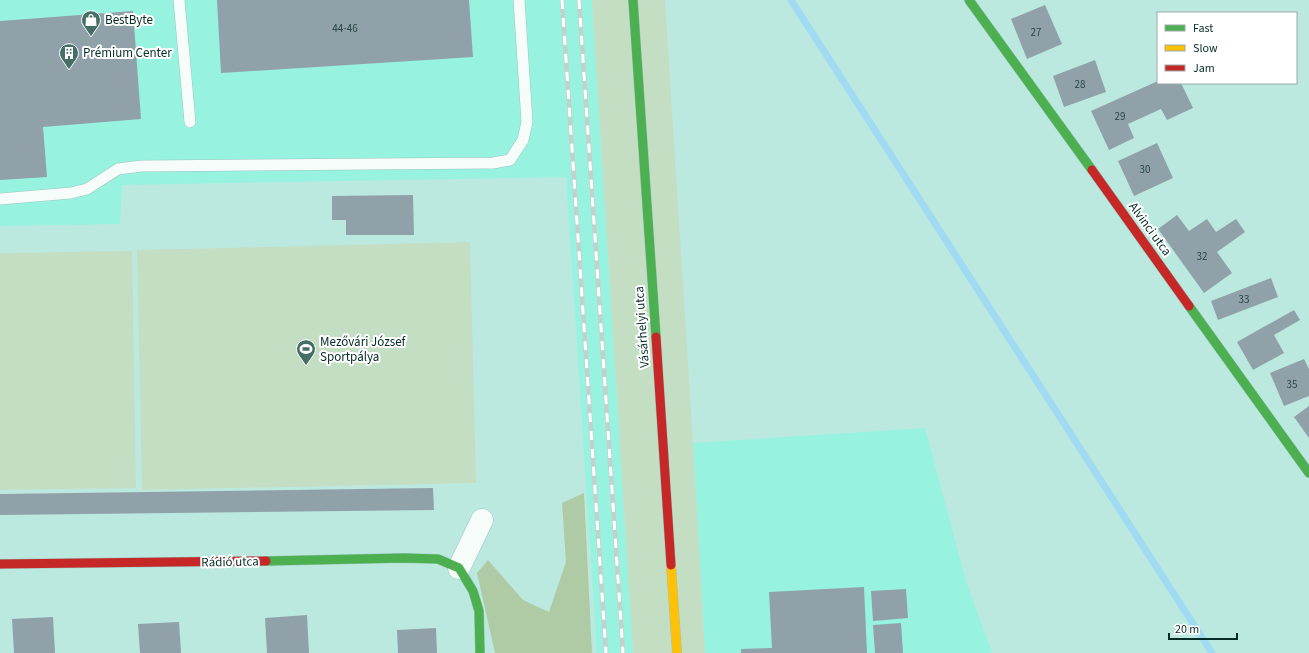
<svg xmlns="http://www.w3.org/2000/svg" width="1309" height="653" viewBox="0 0 1309 653" font-family="'Source Sans 3',sans-serif">
	<rect width="100%" height="100%" fill="#bbe9df"/>
	<g fill="#97f2e0">
		<path d="M0,0h592l41,653h-36l-31,-476 -444,8 -2,39 -120,2z"/>
		<path d="M925,428l41,153 26,72h-287l-12,-210z"/>
	</g>
	<g fill="#c4dec4">
		<path d="M592,0h73l28,443 12,210h-72z"/>
		<path d="M470,242l6,241 -334,7 -5,-240z"/>
		<path d="M132,251l4,237 -136,2v-237z"/>
	</g>
	<path fill="#afcba5" d="M584,493l8,160h-97l-18,-80 11,-13 35,40 26,12 17,-50 -4,-59z"/>
	<g fill="none" stroke-linecap="round" stroke-linejoin="round">
		<path stroke="#a1daf3" stroke-width="7" d="M791,0l421,653"/>
	</g>
	<g fill="#91a1aa">
		<path d="M217,0h252l4,57 -252,16z"/>
		<path d="M1045,5l17,39 -35,15 -16,-40z"/>
		<path d="M133,11l8,108 -98,8 4,50 -47,3v-159z"/>
		<path d="M1095,60l11,32 -42,15 -11,-31z"/>
		<path d="M1158,81v2h23l12,25 -26,12 -6,-11 -33,15 6,14 -25,12 -18,-39z"/>
		<path d="M1157,143l16,35 -39,18 -16,-35z"/>
		<path d="M413,195l1,40h-68v-15h-14v-24z"/>
		<path d="M1177,215l12,16 18,-12 9,13 20,-13 9,13 -28,20 15,21 -28,20 -46,-64z"/>
		<path d="M1271,278l7,19 -60,23 -7,-19z"/>
		<path d="M1294,310l6,10 -26,15 10,18 -31,17 -16,-28z"/>
		<path d="M1304,359l5,10v27l-25,10 -14,-33z"/>
		<path d="M1309,406v32l-15,-21z"/>
		<path d="M433,488l1,22 -434,5v-21z"/>
		<path d="M864,587l3,66h-126v-4l31,-1 -3,-56z"/>
		<path d="M906,589l2,29 -35,3 -2,-30z"/>
		<path d="M307,615l2,38h-42l-2,-35z"/>
		<path d="M53,617l2,36h-41l-2,-34z"/>
		<path d="M179,622l2,31h-41l-2,-29z"/>
		<path d="M901,623l2,30h-28l-2,-28z"/>
		<path d="M436,628l1,25h-39l-1,-23z"/>
	</g>
	<g fill="none" stroke-linecap="round" stroke-linejoin="round">
		<defs>
			<g id="lane">
				<path d="M179,0l11,122"/>
				<path d="M0,199l71,-6 16,-4 31,-20 24,-3 351,-3 17,-3 13,-20 4,-18 -8,-122"/>
			</g>
			<path id="street" d="M459,568l23,-48"/>
			<g id="fast">
				<path d="M633,0l23,337"/>
				<path d="M969,0l123,170"/>
				<path d="M1189,306l120,167"/>
				<path d="M266,561l138,-3 34,1 21,9 14,23 6,20 1,42"/>
			</g>
			<path id="slow" d="M671,565l6,88"/>
			<g id="jam">
				<path d="M1092,170l97,136"/>
				<path d="M656,337l15,228"/>
				<path d="M0,564l266,-3"/>
			</g>
		</defs>
		<use href="#lane" stroke="#9bc6bd" stroke-width="12"/>
		<use href="#street" stroke="#9bc6bd" stroke-width="23"/>
		<use href="#fast" stroke="#9bc6bd" stroke-width="10"/>
		<use href="#slow" stroke="#9bc6bd" stroke-width="10"/>
		<use href="#jam" stroke="#9bc6bd" stroke-width="10"/>
		<use href="#lane" stroke="#f5fcfa" stroke-width="11"/>
		<use href="#street" stroke="#f5fcfa" stroke-width="22"/>
		<use href="#fast" stroke="#4caf50" stroke-width="9"/>
		<use href="#slow" stroke="#ffc107" stroke-width="9"/>
		<use href="#jam" stroke="#c62828" stroke-width="9"/>
		<defs>
			<g id="rail">
				<path d="M562,0l44,653"/>
				<path d="M579,0l44,653"/>
			</g>
		</defs>
		<use href="#rail" stroke="#c3d1ce" stroke-width="4.5"/>
		<use href="#rail" stroke="#fff" stroke-width="3" stroke-dasharray="9" stroke-linecap="butt"/>
	</g>
	<defs>
		<symbol id="shop-pin" viewBox="-11 -11 22 30"><path d="M0 17L-7.5 6A9.5 9.5 0 1 1 7.5 6Z" fill="#456e66" stroke="#fff"/><path d="M-5-2.5h2.3a2.7 3.5 0 0 1 5.4 0H5L5.5 6h-11ZM-1.5-2.5h3a1.5 2.3 0 0 0-3 0Z" fill="#fff"/></symbol>
		<symbol id="building-pin" viewBox="-11 -11 22 30"><path d="M0 17L-7.5 6A9.5 9.5 0 1 1 7.5 6Z" fill="#456e66" stroke="#fff"/><path d="M-4-6H4V6H1V3H-1V6H-4ZM-2.5-4.3h1.7v1.8h-1.7ZM.8-4.3h1.7v1.8H.8ZM-2.5-1h1.7V.8h-1.7ZM.8-1h1.7V.8H.8Z" fill="#fff"/></symbol>
		<symbol id="stadium-pin" viewBox="-11 -11 22 30"><path d="M0 17L-7.5 6A9.5 9.5 0 1 1 7.5 6Z" fill="#456e66" stroke="#fff"/><path d="M0-5a6.5 5 0 1 0 0 10a6.5 5 0 1 0 0-10ZM-3.5-1.8h7v3.6h-7Z" fill="#fff"/></symbol>
	</defs>
	<g fill-rule="evenodd">
		<use href="#shop-pin" x="80" y="9" width="22" height="30"/>
		<use href="#building-pin" x="58" y="42" width="22" height="30"/>
		<use href="#stadium-pin" x="295" y="338" width="22" height="30"/>
	</g>
	<g text-anchor="middle" dominant-baseline="central" stroke-width="4" stroke-linejoin="round" paint-order="stroke">
		<g font-size="11" fill="#284846">
			<text x="345" y="28">44-46</text>
			<text x="1036" y="32">27</text>
			<text x="1080" y="84">28</text>
			<text x="1120" y="116">29</text>
			<text x="1145" y="169">30</text>
			<text x="1202" y="256">32</text>
			<text x="1244" y="299">33</text>
			<text x="1292" y="384">35</text>
		</g>
		<g font-size="13" fill="#052b25" stroke="#fff" text-anchor="start">
			<text x="105" y="20">BestByte</text>
			<text x="83" y="53">Prémium Center</text>
			<text x="320" y="342">Mezővári József<tspan x="320" dy="15">Sportpálya</tspan></text>
		</g>
		<g font-size="13" fill="#052b25" stroke="#fff">
			<text transform="translate(1150 229) rotate(54)">Alvinci utca</text>
			<text transform="translate(642 327) rotate(-94)">Vásárhelyi utca</text>
			<text transform="translate(230 562) rotate(-1)">Rádió utca</text>
		</g>
	</g>
	<rect x="1157" y="12" width="140" height="72" fill="#ffffff" stroke="#9baaa8"/>
	<rect x="1165" y="25" width="20" height="6" fill="#4caf50" stroke="#9baaa8"/>
	<text x="1193" y="32" font-size="12" fill="#052b25">Fast</text>
	<rect x="1165" y="45" width="20" height="6" fill="#ffc107" stroke="#9baaa8"/>
	<text x="1193" y="52" font-size="12" fill="#052b25">Slow</text>
	<rect x="1165" y="65" width="20" height="6" fill="#c62828" stroke="#9baaa8"/>
	<text x="1193" y="72" font-size="12" fill="#052b25">Jam</text>
	<path d="M1169 633v6h68v-6" fill="none" stroke="#052b25" stroke-width="2"/>
	<text x="1175" y="633" font-size="12" fill="#052b25" stroke="#ffffff" stroke-width="3" paint-order="stroke">20 m</text>
</svg>
